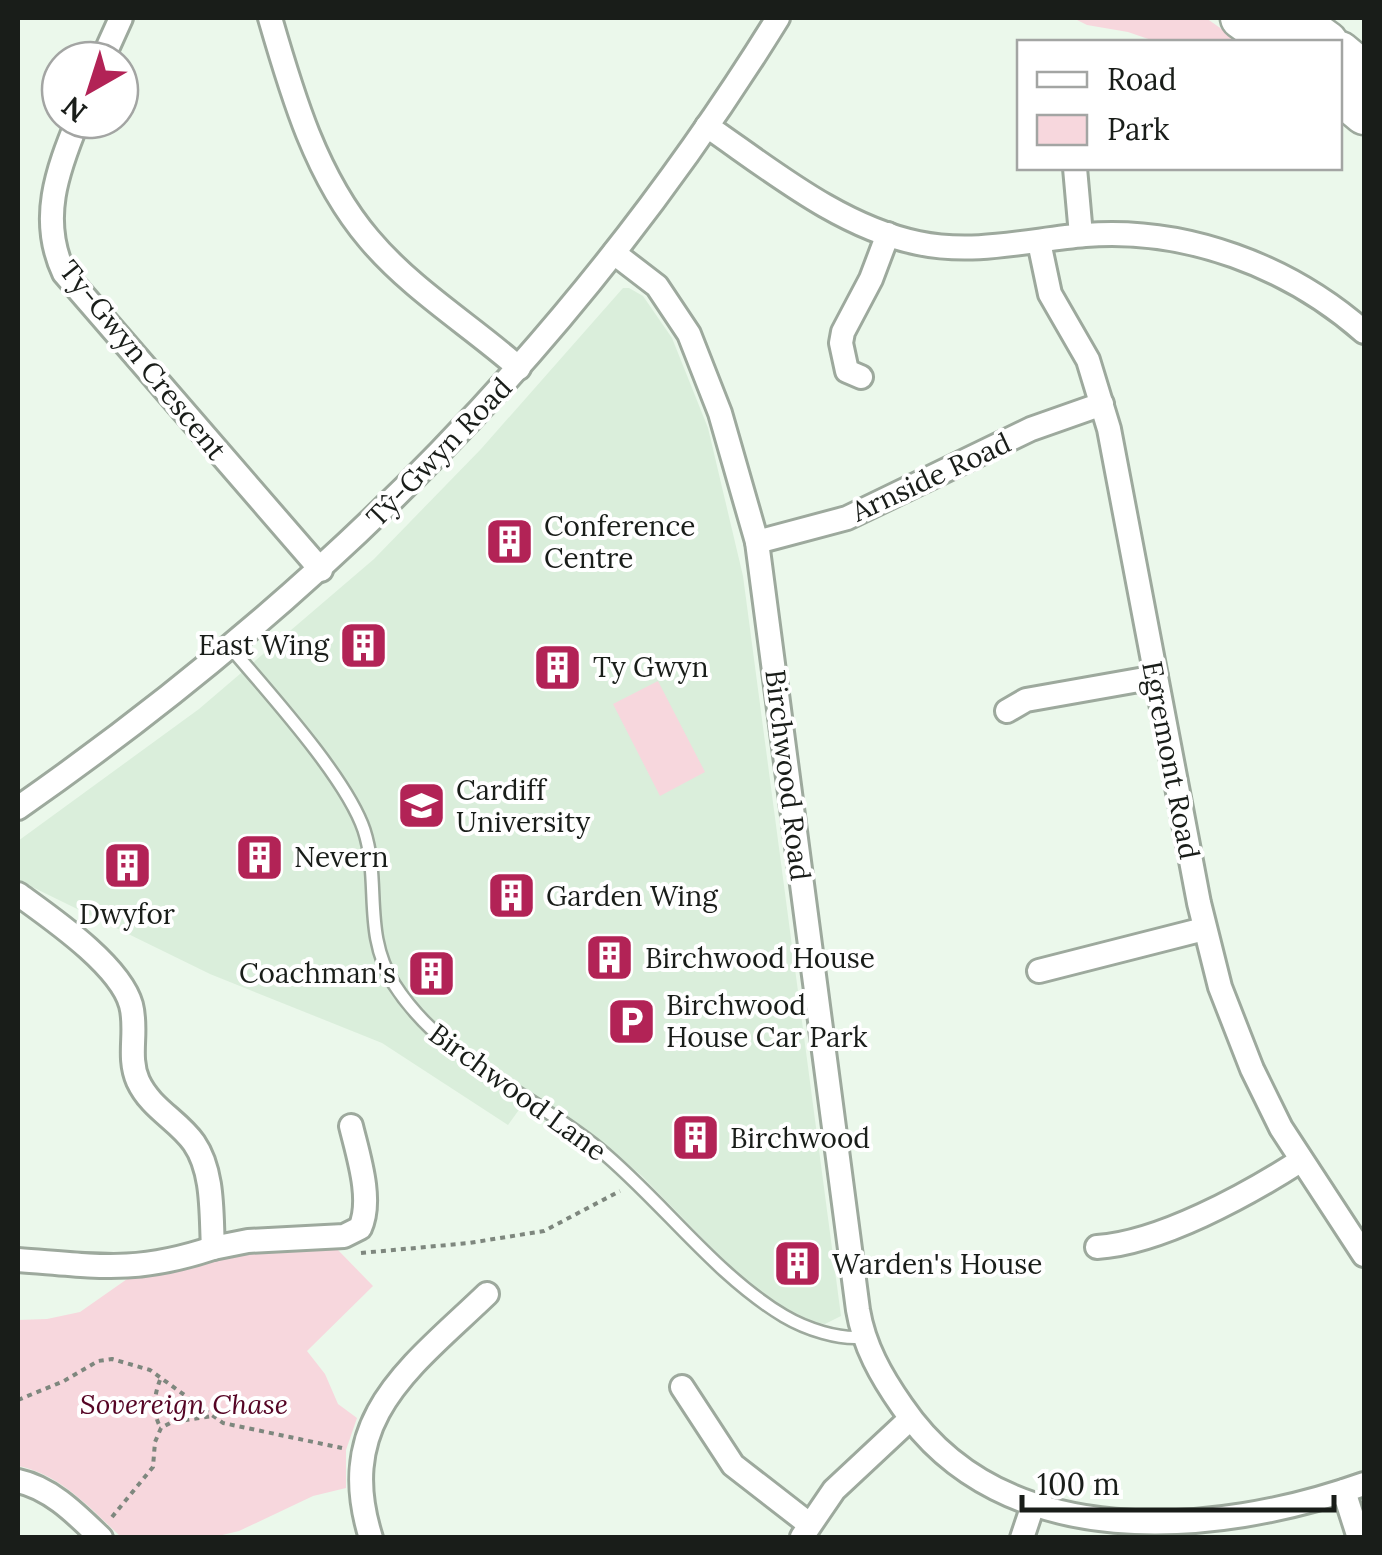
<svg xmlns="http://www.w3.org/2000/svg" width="1382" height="1555" viewBox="0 0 1382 1555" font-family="Lora,serif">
	<rect width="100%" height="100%" fill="#ebf8eb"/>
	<path fill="#daeedb" d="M623,288h6l14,8 29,42 36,90 35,148 98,740 -16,8 -17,-2 -40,-23 -33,-27 -93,-96 -58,-48 -11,13 -52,-34 -13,18 -126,-82 -172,-69 -192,-94v-39l181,-132 175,-150 107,-110z"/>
	<g fill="#f7d7dd">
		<path d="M1073,18h133l34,24h-83l-29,-10 -41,-7z"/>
		<path d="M658,681l47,91 -45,24 -47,-92z"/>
		<path d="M337,1249l36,37 -66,65 18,23 13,30 19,14 -11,32v38l-33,8 -74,35 -25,6h-93c-30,-28 -61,-63 -103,-71v-146l29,-1 33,-7 50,-35 44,-6 39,-12 44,-8z"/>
	</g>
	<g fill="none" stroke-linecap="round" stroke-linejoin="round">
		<defs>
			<path id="service" d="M230,647c38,45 116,130 134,183 17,52 -2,103 30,154 49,77 137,109 205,165 62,51 116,126 185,167 22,13 55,24 80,21"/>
			<g id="minor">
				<path d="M270,18c22,76 46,159 99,221 42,50 101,86 150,129"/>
				<path d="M102,60l19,-42"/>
				<path d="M78,120c-21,51 -39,100 -14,153l257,297"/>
				<path d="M707,126c64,44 133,101 211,117 57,12 111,-3 167,-8 101,-8 204,31 279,97"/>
				<path d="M1075,168l6,67"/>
				<path d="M1039,242l11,52 38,66 21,69 90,474 21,84 32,82 29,59 83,127"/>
				<path d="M614,253l43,33 32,48 31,79 37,129 101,768c6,36 23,66 44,96 101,149 313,131 462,78"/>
				<path d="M861,377l-14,-6 -6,-28 2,-11 28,-53 17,-45"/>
				<path d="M757,542l90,-24 184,-89 71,-25"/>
				<path d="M1007,711l19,-11 130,-23"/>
				<path d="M18,808c308,-215 562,-470 760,-790"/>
				<path d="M18,894c33,24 102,71 113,111 7,26 -4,51 7,76 13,28 40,39 56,62 20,29 17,72 19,105l35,-7 96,-5 16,-8c13,-28 -2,-73 -9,-102"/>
				<path d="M1039,971l165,-42"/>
				<path d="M1097,1247c63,-4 150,-52 203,-86"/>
				<path d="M18,1260c79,6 117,14 195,-12"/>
				<path d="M682,1387l51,78 76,59"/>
				<path d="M18,1481c33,7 59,34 83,57"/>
				<path d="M1344,1491l15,47"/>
				<path d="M802,1537l32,-47 76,-71"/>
				<path d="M371,1538c-38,-119 40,-171 116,-244"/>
				<path d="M1022,1538l11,-33"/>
			</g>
			<g id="trunk">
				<path d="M1241,18l33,24"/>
				<path d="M1294,18l33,24"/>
				<path d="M1340,52l24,20"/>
				<path d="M1340,94l24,20"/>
			</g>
		</defs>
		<use href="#service" stroke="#9da99d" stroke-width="16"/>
		<use href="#minor" stroke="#9da99d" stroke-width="28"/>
		<use href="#trunk" stroke="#9da99d" stroke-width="45"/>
		<g stroke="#7e877e" stroke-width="4" stroke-dasharray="5 5" stroke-linecap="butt">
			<path d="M361,1253l108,-10 75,-12 76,-40"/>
			<path d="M160,1380c-6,15 -8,34 1,48"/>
			<path d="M18,1400l46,-19 34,-20 14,-2 38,11 73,53 119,25"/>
			<path d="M112,1517l41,-50 2,-25 6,-14 11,-6 41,-6"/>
		</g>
		<use href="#service" stroke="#fff" stroke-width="11"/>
		<use href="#minor" stroke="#fff" stroke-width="22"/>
		<use href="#trunk" stroke="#fff" stroke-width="40"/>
	</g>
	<defs>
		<symbol id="building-square" viewBox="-11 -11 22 22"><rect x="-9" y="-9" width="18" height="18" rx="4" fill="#b22356" stroke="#fff"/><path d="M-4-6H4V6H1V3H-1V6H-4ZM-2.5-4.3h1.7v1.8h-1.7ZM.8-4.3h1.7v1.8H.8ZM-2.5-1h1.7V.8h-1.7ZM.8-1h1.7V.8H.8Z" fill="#fff"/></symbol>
		<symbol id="university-square" viewBox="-11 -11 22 22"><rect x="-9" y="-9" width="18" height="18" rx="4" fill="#b22356" stroke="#fff"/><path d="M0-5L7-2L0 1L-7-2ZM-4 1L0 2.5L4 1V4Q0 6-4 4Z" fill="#fff"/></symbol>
		<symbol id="parking-square" viewBox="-11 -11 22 22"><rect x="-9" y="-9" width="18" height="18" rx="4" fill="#b22356" stroke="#fff"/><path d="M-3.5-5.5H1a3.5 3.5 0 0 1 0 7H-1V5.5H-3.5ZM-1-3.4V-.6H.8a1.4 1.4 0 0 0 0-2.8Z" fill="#fff"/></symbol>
	</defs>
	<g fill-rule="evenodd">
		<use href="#building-square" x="482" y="514" width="55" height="55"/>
		<use href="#building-square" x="336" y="618" width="55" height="55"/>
		<use href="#building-square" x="530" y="640" width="55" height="55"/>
		<use href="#university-square" x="394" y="778" width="55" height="55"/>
		<use href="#building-square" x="232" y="830" width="55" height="55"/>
		<use href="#building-square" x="100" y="838" width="55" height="55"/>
		<use href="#building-square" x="484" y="868" width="55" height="55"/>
		<use href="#building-square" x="582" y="930" width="55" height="55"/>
		<use href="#building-square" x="404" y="946" width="55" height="55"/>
		<use href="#parking-square" x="604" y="994" width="55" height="55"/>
		<use href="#building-square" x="668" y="1110" width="55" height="55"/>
		<use href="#building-square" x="770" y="1236" width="55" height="55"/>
	</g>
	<g text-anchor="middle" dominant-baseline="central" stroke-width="8" stroke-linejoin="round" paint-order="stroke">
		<g font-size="28" fill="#191d19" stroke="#fff">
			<text transform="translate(143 360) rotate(51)">Ty-Gwyn Crescent</text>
			<text transform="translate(439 452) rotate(-46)">Tŷ-Gwyn Road</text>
			<text transform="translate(931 477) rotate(-25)">Arnside Road</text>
			<text transform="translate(1171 760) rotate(79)">Egremont Road</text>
			<text transform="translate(788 775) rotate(83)">Birchwood Road</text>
			<text transform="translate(518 1092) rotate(36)">Birchwood Lane</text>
		</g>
		<g font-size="28" fill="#191d19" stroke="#fff" text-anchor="start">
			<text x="544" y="526">Conference<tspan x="544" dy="32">Centre</tspan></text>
			<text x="329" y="645" text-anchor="end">East Wing</text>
			<text x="593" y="667">Ty Gwyn</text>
			<text x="456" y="790">Cardiff<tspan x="456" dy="32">University</tspan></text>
			<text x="294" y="857">Nevern</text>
			<text x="546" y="896">Garden Wing</text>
			<text x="127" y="914" text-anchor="middle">Dwyfor</text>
			<text x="645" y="958">Birchwood House</text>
			<text x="396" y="973" text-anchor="end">Coachman's</text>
			<text x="666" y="1005">Birchwood<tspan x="666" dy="32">House Car Park</tspan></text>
			<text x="730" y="1138">Birchwood</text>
			<text x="832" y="1264">Warden's House</text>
		</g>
		<g font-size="28" font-style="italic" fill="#550424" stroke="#fff">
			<text x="184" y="1404">Sovereign Chase</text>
		</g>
	</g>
	<rect width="1382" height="1555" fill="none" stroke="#191d19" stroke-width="40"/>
	<rect x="1017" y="40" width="325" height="130" fill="#ffffff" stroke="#a3a5a3" stroke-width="2.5"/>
	<rect x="1037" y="72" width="50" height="15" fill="#ffffff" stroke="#a3a5a3" stroke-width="2.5"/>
	<text x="1107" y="90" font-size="30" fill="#191d19">Road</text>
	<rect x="1037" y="115" width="50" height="30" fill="#f7d7dd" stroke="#a3a5a3" stroke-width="2.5"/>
	<text x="1107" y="140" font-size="30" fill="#191d19">Park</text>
	<g transform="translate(90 90) rotate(219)"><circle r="48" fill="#ffffff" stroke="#a3a5a3" stroke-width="2.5"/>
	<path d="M0-8L18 38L0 25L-18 38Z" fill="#b22356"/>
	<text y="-15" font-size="28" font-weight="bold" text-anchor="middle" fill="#191d19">N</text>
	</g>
	<path d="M1022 1495v15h312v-15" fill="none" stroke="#191d19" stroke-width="5"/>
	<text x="1037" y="1495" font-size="30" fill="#191d19" stroke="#ffffff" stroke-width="8" paint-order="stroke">100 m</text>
</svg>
